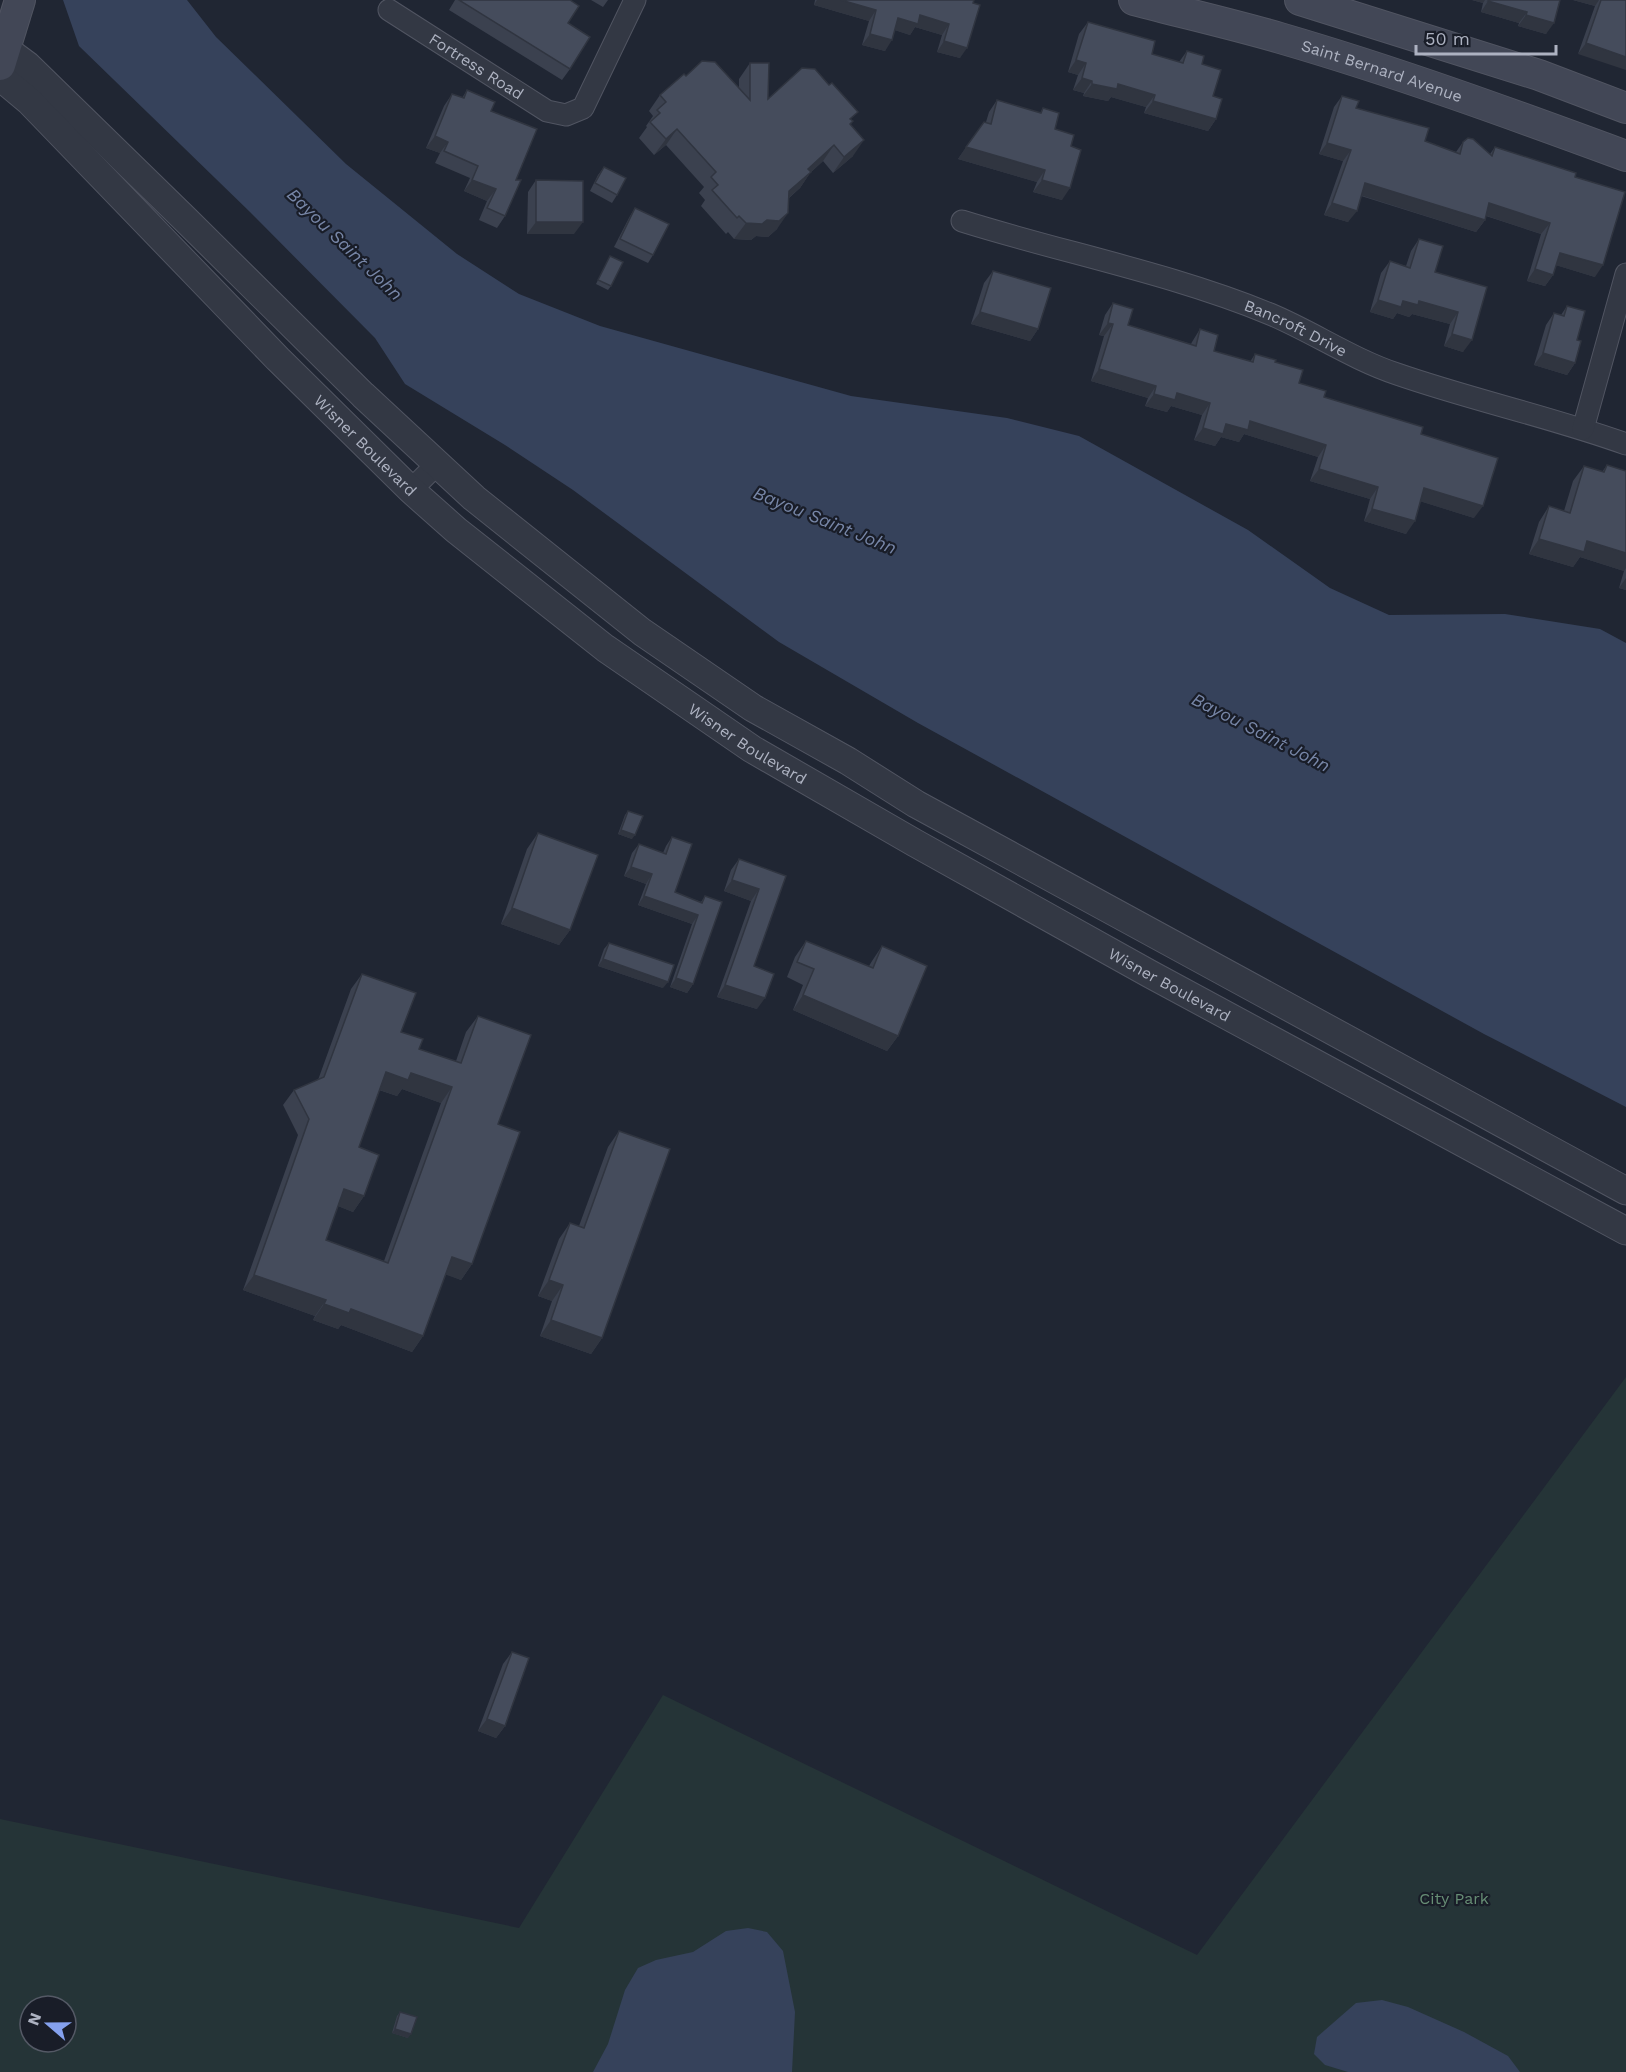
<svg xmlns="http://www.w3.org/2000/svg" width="1626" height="2072" viewBox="0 0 1626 2072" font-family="'Work Sans',sans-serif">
	<rect width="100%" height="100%" fill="#202633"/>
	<path fill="#253437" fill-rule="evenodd" d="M1626,1377v695h-1626v-253l519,109 144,-233 534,260zM30,2006h36v36h-36z"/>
	<g fill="#36425b">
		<path d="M63,0h124l29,37 130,127 111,90 62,40 81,32 251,70 156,22 72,18 169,94 82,58 59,27 116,-1 95,15 26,14v464l-142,-73 -566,-311 -139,-81 -206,-152 -68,-45 -100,-61 -30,-46 -125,-126 -171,-166z"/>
		<path d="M748,1928l19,4 16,19 12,61 -3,60h-199l15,-28 17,-54 13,-22 18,-8 37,-8 33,-21z"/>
		<path d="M1382,2000l26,7 56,25 44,24 12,16h-172l-23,-7 -11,-11 3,-17 39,-34z"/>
	</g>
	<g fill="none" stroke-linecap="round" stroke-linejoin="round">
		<defs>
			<g id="minor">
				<path id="s1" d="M389,10l158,101 19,4 17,-7 52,-108"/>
				<path id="s2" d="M962,221c102,32 208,52 308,93 43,18 82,45 127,60 75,26 154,43 229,70"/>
				<path d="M1583,429l43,-155"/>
				<path d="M411,490l26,-26"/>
			</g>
			<g id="tertiary">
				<path d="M0,45l27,20 159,155 177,175 111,103 168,134 111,76 95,53 68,43 710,387"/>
				<path id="s3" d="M0,77l29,24 249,258 133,131 45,40 149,118 147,101 163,94 235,131 476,257"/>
			</g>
			<g id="secondary">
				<path id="s4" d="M1134,0c49,13 98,24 146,38 117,34 232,76 346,118"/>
				<path d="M1300,0l239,75 87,33"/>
				<path d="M0,65l20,-65"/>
			</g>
		</defs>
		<use href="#minor" stroke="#515562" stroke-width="23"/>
		<use href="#tertiary" stroke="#515562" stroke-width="29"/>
		<use href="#secondary" stroke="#515562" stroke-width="32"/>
		<use href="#minor" stroke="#333844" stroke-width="21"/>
		<use href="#tertiary" stroke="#333844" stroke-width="27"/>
		<use href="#secondary" stroke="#424756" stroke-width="30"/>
	</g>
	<g fill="#3b414f" fill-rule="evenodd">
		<path d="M455,0h115l-2,23 2,46 -8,11 -113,-70z"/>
		<path d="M591,0h17l-5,7z"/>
		<path d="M814,0h160l-14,58 -23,-6 5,-17 -27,-8 -5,8 -15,-5 -10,21 -23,-6 7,-24 -55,-16 1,-5z"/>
		<path d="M1472,0h88l-14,34 -28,-8 1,-3 -38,-11 2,-9z"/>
		<path d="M1573,0h53l-48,54 17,-48z"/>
		<path d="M1088,22l64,32 27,8 8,-11 15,13 11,32 3,23 -8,12 -64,-18 2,-6 -35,-10 -3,4 -25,-5 1,-3 -11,-3 5,-15 -10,-3 11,-38z"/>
		<path d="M750,63l18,36 84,21 -1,5 2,31 -20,17 -10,-12 -13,12 -10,15 -11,10 -12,31 -9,8 -12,-1 -5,4 -17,-1 -6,-7 -2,2 -25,-28 4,-6 -6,-7 5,-6 -38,-42 -12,10 -15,-17 8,-11 -1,-1 7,-10 -4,-5 11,-16 26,-19 53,12v-9z"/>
		<path d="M467,90l24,21 25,69 -11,36 -8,12 -18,-8 8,-19 -23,-10 6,-13 -35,-15 5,-10 -14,-5 18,-42 8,-12 10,4z"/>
		<path d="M1342,96l14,12 69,33 31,11 7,-10 27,12 5,-7 80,30 20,100 -39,-12 -3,10 -8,11 -18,-5 14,-47 -55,-18 -1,4 -9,12 -115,-36 -13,26 -24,-7 19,-54 -24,-7 15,-47z"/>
		<path d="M997,100l43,13 3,-5 12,21 16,17 -9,54 -29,-8 4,-10 -79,-23 26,-37h2l3,-10z"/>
		<path d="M604,167l13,28 -5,8 -22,-12 8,-16z"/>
		<path d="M536,180l38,54h-47l1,-42z"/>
		<path d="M635,208l18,47 -5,8 -34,-16 16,-31z"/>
		<path d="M1419,239l16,33 52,15 -24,65 -19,-6 6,-22 -38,-10 -3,3 -12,-4 -4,6 -23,-7 11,-39 9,-12 16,5 5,-15z"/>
		<path d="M610,256l1,30 -3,4 -12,-6z"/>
		<path d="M993,271l45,58 -8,12 -59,-17 13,-41z"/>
		<path d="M1113,303l15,22 63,19 1,-2 8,-13 14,22 36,11 5,-8 20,8 24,21 25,14 97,37 53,84 -54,-17 -14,33 -42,-13 6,-22 -60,-18 8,-24 -74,-23 -5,8 -18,-5 -6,9 -21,-6 8,-25 -31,-9 -4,6 -22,-6 3,-8 -57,-17 13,-45 -5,-1 6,-20z"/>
		<path d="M1567,306l10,34 -2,23 -8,12 -33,-10 12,-40 8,-12 7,2z"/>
		<path d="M1607,465l19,6v119l-7,-2 5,-17 -44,-14 -7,10 -44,-13 10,-32 10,-16 15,5 9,-30 11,-15 18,6z"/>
		<path d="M628,811l4,28 -14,-5 7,-19z"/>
		<path d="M538,833l32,97 -11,15 -58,-21 26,-75z"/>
		<path d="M672,837l3,55 26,10 4,-6 -12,88 -6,9 -17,-6 22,-63 -54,-19 8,-21 -22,-8 8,-23 7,-9 24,9 3,-7z"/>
		<path d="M739,859l47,17 -32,90 3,43 -40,-12 34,-96 -27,-10 7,-21z"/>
		<path d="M806,941l63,25 3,-5 10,-15 16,90 -11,15 -94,-41 10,-25 -16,-8 8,-20z"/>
		<path d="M609,943l54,45 -65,-22 6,-17z"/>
		<path d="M362,974l39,58 18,17 37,12 10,-29 12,-16 20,108 -26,140 -11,16 -15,-6 -23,62 -11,16 -71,-27 -3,4 -25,-9 2,-4 -72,-26 55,-155 -15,-30 11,-15 24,-10 33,-91zM402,1089l39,14 -57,158 -58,-21 12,-34 15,6 11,-16 -5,-49 20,-57 18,6z"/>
		<path d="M619,1131l-17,207 -11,16 -51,-18 12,-35 -14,-5 21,-57 11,-16 9,3 29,-79z"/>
		<path d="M512,1652l-7,74 -9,12 -18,-7 25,-67z"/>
		<path d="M400,2012l8,26 -16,-5 5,-17z"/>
	</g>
	<g fill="#303540">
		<path d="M817,0h24l35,10 -7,11 -55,-16z"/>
		<path d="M1472,0h13l-2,3z"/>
		<path d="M1573,0h26l-4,6z"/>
		<path d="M1488,1l39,11 -8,11 -38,-11z"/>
		<path d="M920,15l29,9 -7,11 -27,-8 -5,8 -19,-6 7,-11z"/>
		<path d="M1526,15l28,8 -8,11 -28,-8z"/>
		<path d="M870,34l22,6 -7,11 -23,-6z"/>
		<path d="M944,41l23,7 -7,10 -23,-6z"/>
		<path d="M1586,43l40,14v13l-48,-16z"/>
		<path d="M1076,60l10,3 -8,12 -10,-3z"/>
		<path d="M1082,78l10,3 -8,12 -11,-3z"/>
		<path d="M1092,84h26l37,11 -9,12 -35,-10 -3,4 -25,-5z"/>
		<path d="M1153,101l63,18 -8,12 -64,-18z"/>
		<path d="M677,129l-11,16 -12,10 12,-16z"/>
		<path d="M435,136l13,6 -8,11 -14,-5z"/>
		<path d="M864,140l-11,16 -20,17 11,-16z"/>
		<path d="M1327,143l24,7 -8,11 -24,-7z"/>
		<path d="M834,145l-11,16 -13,12 -10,15 -22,19 11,-16 19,-22z"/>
		<path d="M966,147l79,23 -8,12 -79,-23z"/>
		<path d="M472,180l24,9 -9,12 -23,-10z"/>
		<path d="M1042,180l28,8 -8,12 -29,-8z"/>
		<path d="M1365,183l120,37 -9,12 -119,-38z"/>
		<path d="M1332,203l25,8 -9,11 -24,-7z"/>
		<path d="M1489,203l61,20 -9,11 -60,-20z"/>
		<path d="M788,213l-11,16 -9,8 -12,-1 -5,4 -17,-1 12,-16 21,-3z"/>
		<path d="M536,222h47l-9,12h-47z"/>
		<path d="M1560,253l43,12 -8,12 -43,-13z"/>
		<path d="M1535,269l18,6 -8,11 -18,-5z"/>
		<path d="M1378,300l41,1 39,11 -8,12 -38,-10 -3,3 -12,-4 -4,6 -23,-7z"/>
		<path d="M980,312l58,17 -8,12 -59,-17z"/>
		<path d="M1108,323l5,1 -9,12 -5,-1z"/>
		<path d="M1452,334l20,6 -9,12 -19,-6z"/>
		<path d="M1543,353l32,10 -8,12 -33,-10z"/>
		<path d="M1099,369l57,17 -8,12 -57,-17z"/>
		<path d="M1177,393l33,10 -8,12 -31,-9 -4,6 -22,-6 9,-12z"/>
		<path d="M1250,421l76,24 -8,12 -74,-23 -5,8 -18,-5 -6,9 -21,-6 9,-12 23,-4z"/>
		<path d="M1319,469l59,18 -8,12 -60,-18z"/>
		<path d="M1424,488l59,18 -9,12 -58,-18z"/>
		<path d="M1372,509l43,12 -9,13 -42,-13z"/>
		<path d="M1539,539l48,2 39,12v15l-2,3 -44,-14 -7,10 -44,-13z"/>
		<path d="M1626,578v12l-7,-2z"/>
		<path d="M621,830l14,5 -3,4 -14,-5z"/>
		<path d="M631,867l21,7 -6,10 -22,-8z"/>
		<path d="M732,880l27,9 -8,12 -27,-10z"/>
		<path d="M644,896l54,19 -6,9 -54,-19z"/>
		<path d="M512,908l58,22 -11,15 -58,-21z"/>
		<path d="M603,959l65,23 -5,6 -65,-22z"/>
		<path d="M676,978l17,6 -6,9 -17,-6z"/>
		<path d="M725,985l40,13 -8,11 -40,-12z"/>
		<path d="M803,995l95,41 -11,15 -94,-41z"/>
		<path d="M386,1072l25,1 41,14 -11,16 -39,-14 -5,7 -23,-8z"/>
		<path d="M344,1189l20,7 -11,16 -20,-8z"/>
		<path d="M452,1257l20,7 -11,16 -20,-7z"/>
		<path d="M254,1275l72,25 -11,16 -72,-26z"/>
		<path d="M549,1280l14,5 -11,16 -14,-5z"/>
		<path d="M324,1304l27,5 72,27 -11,16 -71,-27 -3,4 -25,-9z"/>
		<path d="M551,1320l51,18 -11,16 -51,-18z"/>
		<path d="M487,1719l18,7 -9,12 -18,-7z"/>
		<path d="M395,2029l16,5 -3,4 -16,-5z"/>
	</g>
	<g fill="#454c5c" stroke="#303540" stroke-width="1.5" fill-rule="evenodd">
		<path d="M459,0h111l9,6 -11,17 22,14 -20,32z"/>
		<path d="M841,0h133l-1,3 7,2 -13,43 -23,-7 5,-17 -29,-9 -2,9 -20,-6 -6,22 -22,-6 6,-24z"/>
		<path d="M1489,0h71l-6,23 -28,-8 1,-3 -39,-11z"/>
		<path d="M1601,0h25v57l-40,-14z"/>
		<path d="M1088,22l67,19 -3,13 31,9 4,-12 17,5 -2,8 19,6 -8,26 9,3 -6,20 -63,-18 2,-6 -37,-11 -1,5 -25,-5v-3l-10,-3 4,-15 -10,-3z"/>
		<path d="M702,61l13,1 35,38v-37h19l-1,36 34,-31 13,1 14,16 3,-2 26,29 -8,7 3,2 -3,3 14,16 -20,17 -10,-12 -26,24 3,3 -22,19 -1,22 -9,8 -12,-1 -5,4 -16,-1 -7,-7 -2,2 -25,-28 6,-5 -7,-8 5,-5 -39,-43 -11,10 -16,-17 10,-9 -3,-3 9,-8 -6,-7 24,-21 2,2z"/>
		<path d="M467,90l28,12 -4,9 46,18 -21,51h5l-16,36 -18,-8 9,-19 -24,-9 6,-14 -34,-15 4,-9 -13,-6 17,-42 12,4z"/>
		<path d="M1342,96l17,5 -3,7 73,20 -4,13 35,13 3,-12 5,-4 5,1 19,17 3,-9 81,26 -1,4 50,15 -22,73 -43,-12 -7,22 -18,-6 15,-46 -61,-20 -4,17 -120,-37 -8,28 -25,-8 19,-53 -24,-7z"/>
		<path d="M997,100l44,13 2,-5 16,5 -4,16 19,6 -3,11 10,4 -11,38 -28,-8 3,-10 -79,-23 18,-25 7,2z"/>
		<path d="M604,167l22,11 -9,17 -22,-12z"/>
		<path d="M536,180l47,1v41h-47z"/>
		<path d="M635,208l34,16 -16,31 -33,-16z"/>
		<path d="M1419,239l24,7 -8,26 52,15 -15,53 -20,-6 6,-22 -39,-11 -1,4 -15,-4 -2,6 -23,-7 12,-39 20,7z"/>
		<path d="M610,256l13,6 -12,24 -13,-6z"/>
		<path d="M993,271l58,17 -13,41 -58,-17z"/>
		<path d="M1113,303l20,6 -5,16 68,21 4,-17 18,6 -4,16 39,11 2,-8 21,6 -1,2 28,8 -4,13 27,8 -2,6 99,30 -2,7 77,24 -15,48 -59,-18 -9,33 -43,-12 6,-22 -59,-18 7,-24 -76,-24 -2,9 -22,-6 -3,10 -20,-6 7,-25 -33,-10 -2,7 -21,-6 2,-8 -57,-17 14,-45 -5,-1z"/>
		<path d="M1567,306l18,5 -8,29 4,1 -6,22 -32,-10 11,-40 10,3z"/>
		<path d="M1607,465l19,6v82l-39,-12 -3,11 -45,-13 10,-33 21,7 14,-47 20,6z"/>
		<path d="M628,811l15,5 -8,19 -14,-5z"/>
		<path d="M538,833l60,22 -28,75 -58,-22z"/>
		<path d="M672,837l20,7 -17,48 27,11 3,-7 17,6 -29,82 -17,-6 22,-63 -54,-19 8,-22 -21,-7 8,-23 27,10z"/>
		<path d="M739,859l47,17 -32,90 20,8 -9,24 -40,-13 34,-96 -27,-9z"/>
		<path d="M806,941l67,27 9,-22 45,20 -29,70 -95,-41 11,-26 -17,-7z"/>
		<path d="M609,943l65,22 -6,17 -65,-23z"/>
		<path d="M362,974l54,19 -15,39 22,7 -4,10 42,14 17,-47 53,19 -33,89 22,8 -48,132 -20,-7 -29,79 -72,-27 -2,4 -25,-9 2,-4 -72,-25 55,-156 -15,-29 30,-13zM386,1072l22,8 3,-7 41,14 -64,176 -62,-23 18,-51 20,7 15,-41 -20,-8z"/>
		<path d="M619,1131l51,18 -68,189 -51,-18 12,-35 -14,-5 21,-57 14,5z"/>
		<path d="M512,1652l17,6 -24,68 -18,-7z"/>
		<path d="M400,2012l17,5 -6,17 -16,-5z"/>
	</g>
	<g text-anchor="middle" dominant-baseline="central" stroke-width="4.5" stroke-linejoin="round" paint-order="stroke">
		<g font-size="16" fill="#adb2c1" stroke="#191d28">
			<text stroke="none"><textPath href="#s1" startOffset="104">Fortress Road</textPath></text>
			<text stroke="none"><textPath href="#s4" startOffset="258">Saint Bernard Avenue</textPath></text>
			<text stroke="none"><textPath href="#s2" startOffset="351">Bancroft Drive</textPath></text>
			<text stroke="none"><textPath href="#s3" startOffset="519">Wisner Boulevard</textPath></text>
			<text stroke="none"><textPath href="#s3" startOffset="1005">Wisner Boulevard</textPath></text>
			<text stroke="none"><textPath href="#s3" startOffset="1491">Wisner Boulevard</textPath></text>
		</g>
		<g font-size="16" fill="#678e75" stroke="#191d28">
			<text x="1454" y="1898">City Park</text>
		</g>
		<g font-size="18" font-style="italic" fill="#7786a7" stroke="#191d28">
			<text transform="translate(345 244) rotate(44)">Bayou Saint John</text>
			<text transform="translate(825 520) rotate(22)">Bayou Saint John</text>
			<text transform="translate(1261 732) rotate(27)">Bayou Saint John</text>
		</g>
	</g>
	<g transform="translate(48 2024) rotate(290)"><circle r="28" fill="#191d28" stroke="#545965" stroke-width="1.5"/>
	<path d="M0-4.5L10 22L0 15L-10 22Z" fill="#85a1ee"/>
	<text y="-9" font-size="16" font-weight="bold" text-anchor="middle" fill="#adb2c1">N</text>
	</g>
	<path d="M1416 45v9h140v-9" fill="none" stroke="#adb2c1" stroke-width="3"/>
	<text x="1425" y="45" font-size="18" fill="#adb2c1" stroke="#191d28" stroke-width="4.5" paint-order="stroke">50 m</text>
</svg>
